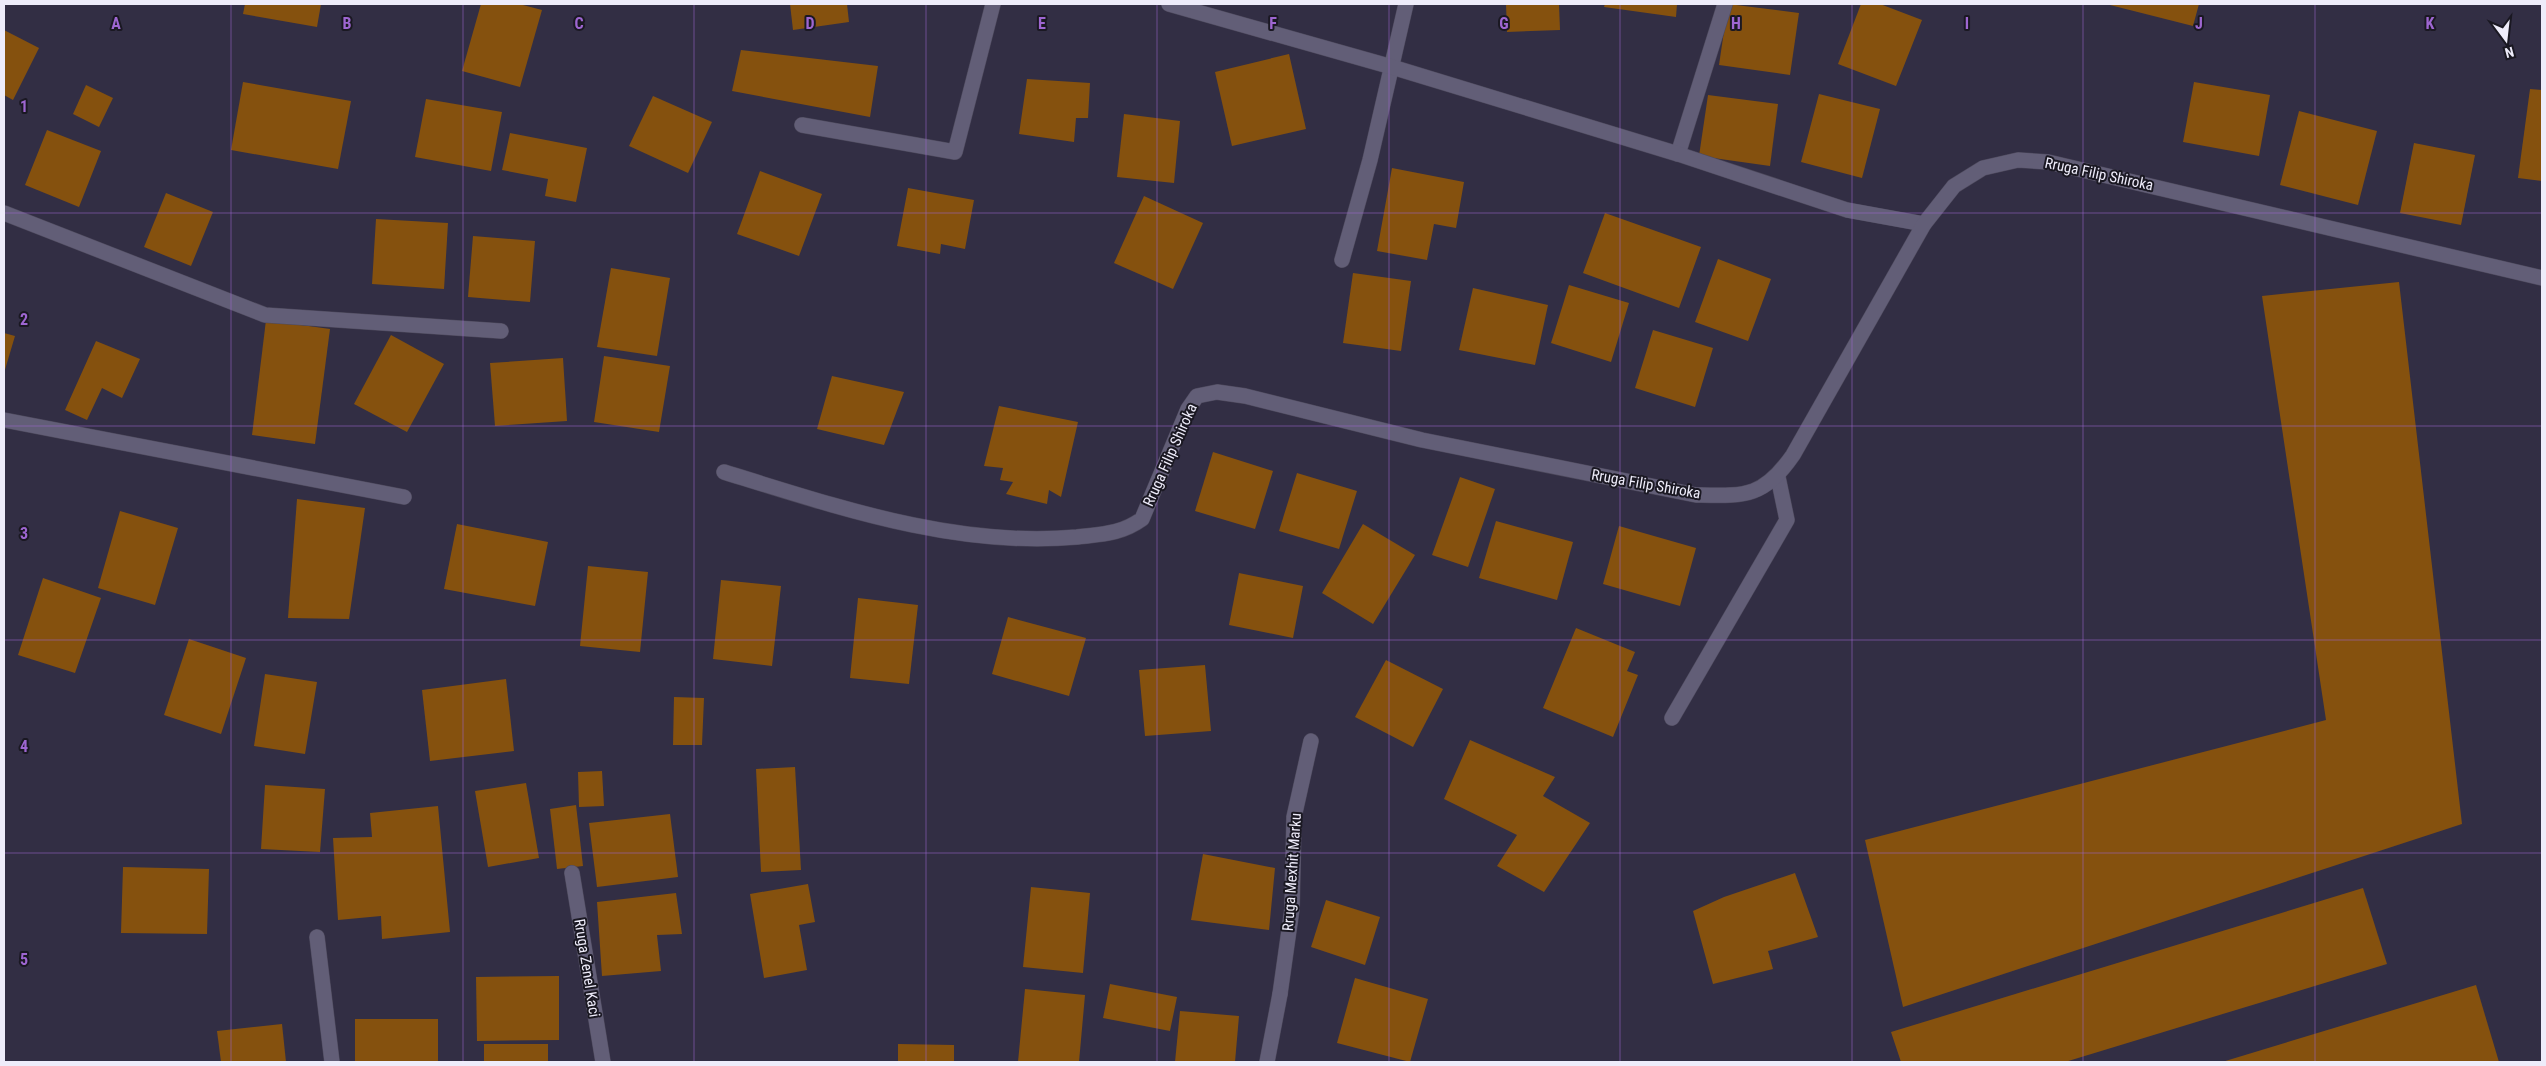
<svg xmlns="http://www.w3.org/2000/svg" width="2546" height="1066" viewBox="0 0 2546 1066" font-family="'Roboto Condensed',sans-serif">
	<rect width="100%" height="100%" fill="#322e44"/>
	<g fill="#85510e">
		<path d="M245,4h76l-4,23 -74,-13z"/>
		<path d="M481,4h38l23,6 -22,77 -58,-16z"/>
		<path d="M790,4h57l2,18 -56,8z"/>
		<path d="M1506,4h53l1,26 -53,2z"/>
		<path d="M1605,4h72l-1,13 -72,-10z"/>
		<path d="M1728,4l71,9 -9,62 -71,-10z"/>
		<path d="M1861,4h19l42,16 -26,66 -58,-22z"/>
		<path d="M2106,4h93l-6,22z"/>
		<path d="M4,30l35,18 -26,52 -9,-5z"/>
		<path d="M741,50l137,16 -8,51 -138,-26z"/>
		<path d="M1289,54l17,75 -74,17 -17,-74z"/>
		<path d="M1027,79l63,4 -2,35h-12l-2,24 -55,-8z"/>
		<path d="M243,82l108,19 -13,68 -107,-19z"/>
		<path d="M2194,82l76,13 -11,61 -76,-14z"/>
		<path d="M86,85l27,13 -14,29 -26,-13z"/>
		<path d="M2530,89l12,1v91l-24,-3z"/>
		<path d="M1819,94l61,15 -18,69 -61,-16z"/>
		<path d="M1708,95l70,9 -8,62 -71,-10z"/>
		<path d="M653,96l59,26 -24,51 -59,-27z"/>
		<path d="M426,99l76,13 -11,59 -76,-14z"/>
		<path d="M2299,111l78,20 -19,74 -78,-20z"/>
		<path d="M1124,114l56,7 -6,62 -57,-6z"/>
		<path d="M47,130l54,21 -22,56 -54,-22z"/>
		<path d="M510,133l77,15 -11,54 -31,-6 3,-17 -46,-9z"/>
		<path d="M2414,143l61,12 -14,70 -61,-12z"/>
		<path d="M1392,168l72,14 -8,46 -22,-4 -7,36 -50,-9z"/>
		<path d="M760,171l62,23 -23,62 -62,-22z"/>
		<path d="M908,188l66,12 -9,49 -24,-5 -1,10 -43,-8z"/>
		<path d="M166,193l47,19 -22,54 -47,-19z"/>
		<path d="M1144,196l59,27 -30,66 -59,-26z"/>
		<path d="M1605,213l96,34 -22,61 -96,-35z"/>
		<path d="M376,219l72,4 -4,66 -72,-5z"/>
		<path d="M473,236l62,5 -5,61 -62,-5z"/>
		<path d="M1718,259l53,20 -23,62 -53,-19z"/>
		<path d="M611,268l59,10 -13,78 -60,-9z"/>
		<path d="M1353,273l58,8 -10,70 -58,-8z"/>
		<path d="M2399,282l63,542 -559,183 -38,-167 461,-120 -64,-424z"/>
		<path d="M1569,285l60,18 -18,59 -60,-19z"/>
		<path d="M1473,288l75,17 -13,60 -76,-15z"/>
		<path d="M266,320l64,9 -15,115 -63,-9z"/>
		<path d="M1653,330l60,18 -18,59 -60,-19z"/>
		<path d="M4,333l11,3 -11,37z"/>
		<path d="M391,335l53,29 -37,68 -53,-28z"/>
		<path d="M96,341l44,18 -18,39 -20,-10 -15,32 -22,-10z"/>
		<path d="M604,356l66,10 -11,66 -65,-10z"/>
		<path d="M563,358l4,63 -72,5 -5,-63z"/>
		<path d="M832,376l72,16 -20,53 -67,-16z"/>
		<path d="M999,406l79,16 -17,75 -12,-7 -2,14 -41,-10 7,-12 -13,-2 3,-12 -19,-2z"/>
		<path d="M1213,452l60,19 -18,58 -60,-18z"/>
		<path d="M1297,473l60,18 -18,58 -60,-18z"/>
		<path d="M1460,477l35,12 -27,78 -36,-12z"/>
		<path d="M297,499l68,9 -16,111 -61,-1z"/>
		<path d="M120,511l58,17 -23,77 -57,-17z"/>
		<path d="M1496,521l77,21 -16,58 -78,-22z"/>
		<path d="M457,524l91,18 -13,64 -91,-17z"/>
		<path d="M1363,524l52,31 -42,69 -51,-31z"/>
		<path d="M1619,526l77,22 -16,58 -77,-22z"/>
		<path d="M588,566l60,6 -8,80 -60,-6z"/>
		<path d="M1239,573l64,13 -10,52 -64,-13z"/>
		<path d="M43,578l58,20 -26,75 -57,-18z"/>
		<path d="M721,580l60,6 -9,80 -59,-7z"/>
		<path d="M858,598l60,7 -9,79 -59,-6z"/>
		<path d="M1008,617l78,21 -17,58 -77,-22z"/>
		<path d="M1576,628l59,24 -8,19 11,4 -25,62 -70,-29z"/>
		<path d="M189,639l57,19 -25,76 -57,-19z"/>
		<path d="M1386,660l57,29 -30,58 -58,-30z"/>
		<path d="M1205,665l6,66 -66,5 -6,-66z"/>
		<path d="M265,674l52,8 -12,72 -51,-8z"/>
		<path d="M506,679l8,72 -84,10 -8,-71z"/>
		<path d="M674,697l30,1 -2,47h-29z"/>
		<path d="M1470,740l85,37 -12,19 47,27 -46,69 -47,-26 20,-31 -73,-36z"/>
		<path d="M795,767l6,103 -40,2 -5,-103z"/>
		<path d="M602,771l2,35 -25,1 -1,-35z"/>
		<path d="M526,783l13,75 -51,9 -13,-76z"/>
		<path d="M265,785l60,4 -5,63 -59,-3z"/>
		<path d="M576,805l7,61 -26,3 -7,-60z"/>
		<path d="M438,806l12,126 -68,7 -1,-23 -43,4 -5,-82 39,-1 -2,-24z"/>
		<path d="M670,814l8,63 -81,10 -8,-64z"/>
		<path d="M1203,854l72,14 -6,62 -78,-10z"/>
		<path d="M123,867l86,2 -2,65 -86,-1z"/>
		<path d="M1795,873l23,64 -50,14 5,18 -60,15 -20,-73 31,-14z"/>
		<path d="M808,884l7,38 -16,3 8,45 -43,8 -14,-84z"/>
		<path d="M1031,887l59,6 -7,80 -60,-6z"/>
		<path d="M2363,888l24,76 -322,98h-164l-10,-30z"/>
		<path d="M676,893l6,41 -25,1 4,36 -59,5 -5,-74z"/>
		<path d="M1326,900l54,17 -15,48 -54,-18z"/>
		<path d="M559,976v64l-82,1 -1,-64z"/>
		<path d="M1355,978l73,21 -18,63 -73,-19z"/>
		<path d="M1110,984l67,13 -7,34 -67,-13z"/>
		<path d="M2476,985l23,77h-277z"/>
		<path d="M1025,989l60,6 -6,67h-61z"/>
		<path d="M1180,1011l59,5 -4,46h-60z"/>
		<rect x="355" y="1019" width="83" height="43"/>
		<path d="M282,1024l4,38h-65l-4,-31z"/>
		<rect x="484" y="1044" width="64" height="18"/>
		<path d="M898,1044l56,1v17h-56z"/>
	</g>
	<g fill="none" stroke-linecap="round" stroke-linejoin="round">
		<defs>
			<g id="service">
				<path d="M802,125l153,27 38,-148"/>
				<path d="M1678,154l47,-150"/>
				<path d="M4,213l261,102 236,16"/>
				<path d="M1342,260l28,-100 36,-156"/>
				<path d="M4,420l400,77"/>
				<path d="M1672,718l115,-198 -9,-43"/>
				<path d="M1280,994l12,-85 2,-92 17,-76"/>
			</g>
			<g id="minor">
				<path d="M1169,4l223,63 286,87 169,56 77,14"/>
				<path d="M724,472c114,35 232,76 353,65 26,-3 44,-3 65,-18l46,-110 9,-13 20,-4 28,4 177,44 274,55c49,1 67,3 97,-40l131,-231 30,-38 29,-18 35,-8 30,2 494,116"/>
				<path d="M572,873l31,189"/>
				<path d="M317,937l15,125"/>
				<path d="M1267,1062l13,-68"/>
			</g>
		</defs>
		<use href="#service" stroke="#4d495c" stroke-width="16"/>
		<use href="#minor" stroke="#4d495c" stroke-width="16"/>
		<use href="#service" stroke="#625e77" stroke-width="15"/>
		<use href="#minor" stroke="#625e77" stroke-width="15"/>
	</g>
	<path fill="none" stroke="#9e66d1" stroke-width="1" stroke-opacity="0.55" d="M231,4v1058M463,4v1058M694,4v1058M926,4v1058M1157,4v1058M1389,4v1058M1620,4v1058M1852,4v1058M2083,4v1058M2315,4v1058M4,213h2538M4,426h2538M4,640h2538M4,853h2538"/>
	<g text-anchor="middle" dominant-baseline="central" stroke-width="4" stroke-linejoin="round" paint-order="stroke">
		<g font-size="15" fill="#eeecfa" stroke="#1a1822">
			<text transform="translate(2099 174) rotate(12)">Rruga Filip Shiroka</text>
			<text transform="translate(1170 455) rotate(-66)">Rruga Filip Shiroka</text>
			<text transform="translate(1646 484) rotate(10)">Rruga Filip Shiroka</text>
			<text transform="translate(1292 872) rotate(-86)">Rruga Mexhit Marku</text>
			<text transform="translate(587 968) rotate(81)">Rruga Zenel Kaci</text>
		</g>
	</g>
	<g font-size="16" text-anchor="middle" font-weight="bold" fill="#9e66d1" stroke="#1a1822" stroke-width="4" stroke-linejoin="round" paint-order="stroke">
		<text x="116" y="29">A</text>
		<text x="347" y="29">B</text>
		<text x="579" y="29">C</text>
		<text x="810" y="29">D</text>
		<text x="1042" y="29">E</text>
		<text x="1273" y="29">F</text>
		<text x="1504" y="29">G</text>
		<text x="1736" y="29">H</text>
		<text x="1967" y="29">I</text>
		<text x="2199" y="29">J</text>
		<text x="2430" y="29">K</text>
		<text x="24" y="112">1</text>
		<text x="24" y="325">2</text>
		<text x="24" y="539">3</text>
		<text x="24" y="752">4</text>
		<text x="24" y="965">5</text>
	</g>
	<rect width="2546" height="1066" fill="none" stroke="#eeecfa" stroke-width="10"/>
	<g transform="translate(2506 40) rotate(165)" stroke="#1a1822" stroke-width="4" paint-order="stroke">
	<path d="M0-4L9 19L0 12L-9 19Z" fill="#eeecfa"/>
	<text y="-8" font-size="14" font-weight="bold" text-anchor="middle" fill="#eeecfa">N</text>
	</g>
</svg>
